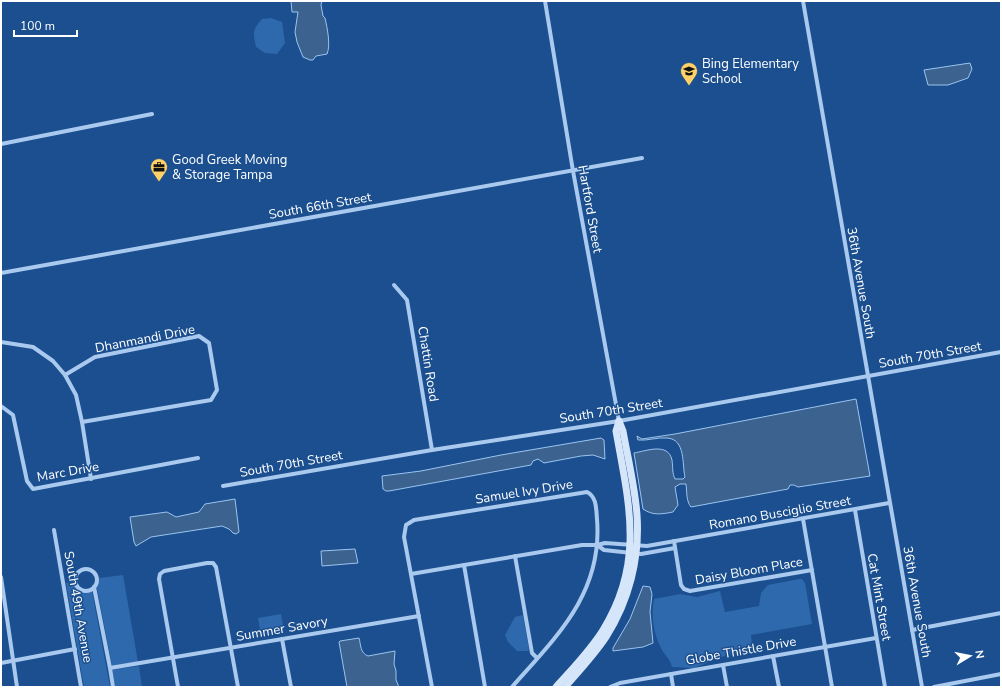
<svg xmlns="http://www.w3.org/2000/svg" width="1002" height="688" viewBox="0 0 1002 688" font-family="'Nunito Sans',sans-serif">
	<rect width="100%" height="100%" fill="#1b4f8f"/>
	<g fill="#2e69ad">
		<path d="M271,18l11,4 3,21 -8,11 -12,-1 -9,-6c-3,-14 -4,-17 6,-28z"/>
		<path d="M123,575l15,87 -26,4 -15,-78 2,-10z"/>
		<path d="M799,579h3l3,4 7,41 -61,11 1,10 -58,23 -22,-1c-2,-9 -9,-13 -12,-21 -7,-15 -9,-32 -6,-47l26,-5 17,3 23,-6 5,21 34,-6 2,-13 7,-8z"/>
		<path d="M74,582c2,9 10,12 18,9l18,96h-26l-18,-104z"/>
		<path d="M281,614l3,17 -23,4 -3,-17z"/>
		<path d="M523,615l6,35 -1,1h-11l-9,-9 -3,-7 10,-18z"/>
		<path d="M139,666l3,21h-27l-3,-17z"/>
	</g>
	<g fill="#3c6290" stroke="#9cc4f0">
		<path d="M291,1h31l-1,4 2,11 2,2c2,9 6,27 2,36l-11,2 -3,4h-3l-7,-3 -6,-15 -2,-10 3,-20h-6z"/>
		<path d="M970,63l2,6 -4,9 -20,7h-20l-4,-15z"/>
		<path d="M856,399l14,77 -72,11 -4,-2h-4l-2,4 -97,18c-5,-6 -4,-15 -5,-23h-6l-5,3 3,18 -5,7c-11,2 -20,4 -30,-3l-9,-56c12,-2 34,-11 38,7 1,7 0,13 3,19h8l2,-2c-3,-12 1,-38 -18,-39 -10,-1 -19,3 -29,2l-1,-4 5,3 33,-5z"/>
		<path d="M601,438l3,2 1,19 -12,-4 -12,1 -37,7 -6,-4 -5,2 -2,4 -142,26h-3l-3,-2 -1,-13 39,-5 80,-16z"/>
		<path d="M235,499l4,33 -3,2 -3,-1 -4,-4 -7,-3 -71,11 -15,9 -2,-4 -4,-25 37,-5 9,5 23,-5 6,-8z"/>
		<path d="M355,549l3,14 -36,3 -1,-15z"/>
		<path d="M643,586l7,1 2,7 -2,18 3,31 -10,4 -30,4v-3l17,-29z"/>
		<path d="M359,638c2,7 1,15 9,18l27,-5 -1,13 2,7v9l3,7h-52l-8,-45 1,-1z"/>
	</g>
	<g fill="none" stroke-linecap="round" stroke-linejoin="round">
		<g stroke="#a9c9ee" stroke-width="4">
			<path d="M545,1l28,170 46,250"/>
			<path d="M803,1l119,686"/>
			<path d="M1,144l151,-30"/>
			<path d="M1,273l641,-115"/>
			<path d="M394,285l13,15 25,150"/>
			<path d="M1,342l32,5 20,14 12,14 11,20 6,27 9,57"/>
			<path d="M65,375l30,-18 104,-21 10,7 8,47 -6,10 -129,22"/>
			<path d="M1,406l12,9 14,66 6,8 165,-31"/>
			<path d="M223,486l209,-36 187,-29 382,-69"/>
			<path d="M855,510l30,177"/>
			<path d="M803,519l29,168"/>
			<path d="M54,530l27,157"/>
			<path d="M674,541l7,44 3,4 6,2 122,-21"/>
			<path d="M597,545l7,5 37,4 34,-6"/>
			<path d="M515,556l17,97 5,5"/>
			<path d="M464,565l21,122"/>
			<circle cx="86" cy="580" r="11"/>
			<path d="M411,574l171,-29h15l8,-2 42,3 242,-43"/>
			<path d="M1,577l16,110"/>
			<path d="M94,587l16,81 309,-52"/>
			<path d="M912,630l89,-17"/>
			<path d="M282,639l9,48"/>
			<path d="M773,656l6,31"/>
			<path d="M1,663l74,-14"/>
			<path d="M723,665l4,22"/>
			<path d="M110,668l3,19"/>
			<path d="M671,674l2,13"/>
			<path d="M178,687l-19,-108 1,-5 4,-3 43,-8h6l3,4 22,120"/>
			<path d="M432,687l-28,-150 2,-12 8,-5 173,-28c10,5 9,17 10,27 6,74 -40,117 -85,168"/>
			<path d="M610,687l10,-4 256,-45"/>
			<path d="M934,687l67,-13"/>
		</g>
		<g stroke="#d6e6fa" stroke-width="7">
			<path d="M556,687c16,-18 34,-36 47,-57 42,-68 26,-126 13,-199l3,-10"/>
			<path d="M565,687c14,-16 29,-32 41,-50 23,-36 34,-79 31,-122 -2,-28 -9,-56 -14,-84l-4,-10"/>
		</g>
	</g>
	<defs>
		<symbol id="school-pin" viewBox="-11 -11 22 30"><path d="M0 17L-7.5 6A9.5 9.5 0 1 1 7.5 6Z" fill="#ffd166" stroke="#1b4f8f"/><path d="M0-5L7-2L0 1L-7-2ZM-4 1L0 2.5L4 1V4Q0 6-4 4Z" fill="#111"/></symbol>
		<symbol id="office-pin" viewBox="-11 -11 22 30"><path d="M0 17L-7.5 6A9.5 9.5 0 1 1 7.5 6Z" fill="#ffd166" stroke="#1b4f8f"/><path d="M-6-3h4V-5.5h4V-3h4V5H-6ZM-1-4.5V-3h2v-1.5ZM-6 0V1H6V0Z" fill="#111"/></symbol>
	</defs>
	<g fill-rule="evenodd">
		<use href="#school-pin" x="679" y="61" width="20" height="27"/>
		<use href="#office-pin" x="149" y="157" width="20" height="27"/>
	</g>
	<g text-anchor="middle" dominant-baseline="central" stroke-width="3" stroke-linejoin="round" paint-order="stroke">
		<g font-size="13" fill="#fff" stroke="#1b4f8f" text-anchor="start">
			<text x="702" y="64">Bing Elementary<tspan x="702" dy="15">School</tspan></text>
			<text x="172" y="160">Good Greek Moving<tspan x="172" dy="15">&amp; Storage Tampa</tspan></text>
		</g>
		<g font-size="13" fill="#fff" stroke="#1b4f8f">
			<text transform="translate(320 206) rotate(-10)">South 66th Street</text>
			<text transform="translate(590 209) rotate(80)">Hartford Street</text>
			<text transform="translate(861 283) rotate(80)">36th Avenue South</text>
			<text transform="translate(145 339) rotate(-11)">Dhanmandi Drive</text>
			<text transform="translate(930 355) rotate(-10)">South 70th Street</text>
			<text transform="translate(428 364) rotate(81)">Chattin Road</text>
			<text transform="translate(611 411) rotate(-9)">South 70th Street</text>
			<text transform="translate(291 464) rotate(-10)">South 70th Street</text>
			<text transform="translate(68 472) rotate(-10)">Marc Drive</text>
			<text transform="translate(524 492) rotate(-9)">Samuel Ivy Drive</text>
			<text transform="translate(780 513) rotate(-10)">Romano Busciglio Street</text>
			<text transform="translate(749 571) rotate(-10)">Daisy Bloom Place</text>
			<text transform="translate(879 597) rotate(80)">Cat Mint Street</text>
			<text transform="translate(917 602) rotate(80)">36th Avenue South</text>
			<text transform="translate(78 607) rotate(80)">South 49th Avenue</text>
			<text transform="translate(282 629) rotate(-10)">Summer Savory</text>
			<text transform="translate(741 651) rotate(-10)">Globe Thistle Drive</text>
		</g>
	</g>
	<rect width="1002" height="688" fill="none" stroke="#ffffff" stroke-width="4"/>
	<g transform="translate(970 656) rotate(80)" stroke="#1b4f8f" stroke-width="3" paint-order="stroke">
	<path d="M0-3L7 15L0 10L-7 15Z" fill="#ffffff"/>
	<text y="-6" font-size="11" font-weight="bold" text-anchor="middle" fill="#ffffff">N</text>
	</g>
	<path d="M14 30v6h63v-6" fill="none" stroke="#ffffff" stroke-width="2"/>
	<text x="20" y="30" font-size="12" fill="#ffffff" stroke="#1b4f8f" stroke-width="3" paint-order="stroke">100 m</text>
</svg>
